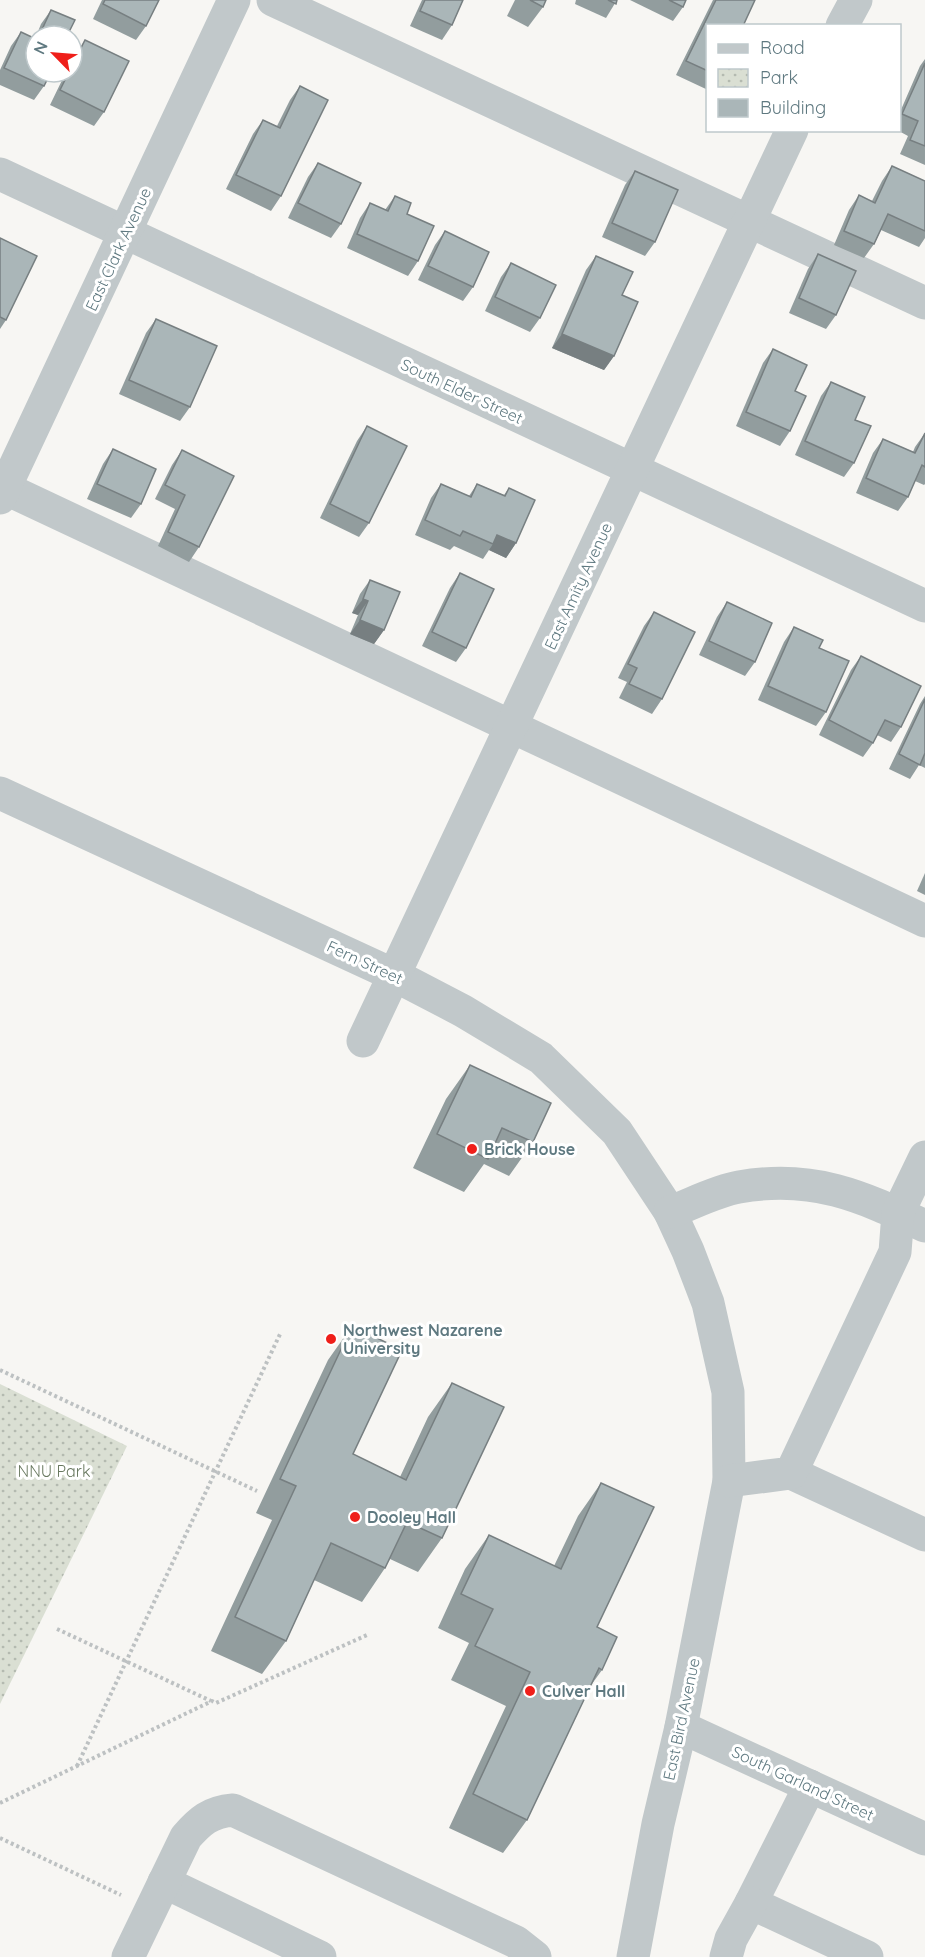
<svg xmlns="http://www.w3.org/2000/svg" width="925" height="1957" viewBox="0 0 925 1957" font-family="Quicksand,sans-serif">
	<defs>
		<pattern id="park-dots" width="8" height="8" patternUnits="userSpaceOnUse" patternTransform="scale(1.5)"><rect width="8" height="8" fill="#dadfd3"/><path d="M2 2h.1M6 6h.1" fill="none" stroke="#b4bab0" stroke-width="1.8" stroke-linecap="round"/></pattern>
	</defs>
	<rect width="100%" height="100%" fill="#f7f6f3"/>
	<path fill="url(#park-dots)" d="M0,1384l127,62 -127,258z"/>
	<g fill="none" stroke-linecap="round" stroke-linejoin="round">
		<g stroke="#bdc1c2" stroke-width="4" stroke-dasharray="3 3" stroke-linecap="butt">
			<path d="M0,1370l257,121"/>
			<path d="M57,1629l154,72"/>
			<path d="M77,1766l204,-434"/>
			<path d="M0,1803l212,-102 4,2 151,-68"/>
			<path d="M0,1838l121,57"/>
		</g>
		<g stroke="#c1c8ca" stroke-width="33">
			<path d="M273,0l652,303"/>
			<path d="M842,26l14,-26"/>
			<path d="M0,174l925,432"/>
			<path d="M0,486l925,435"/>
			<path d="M0,498l234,-498"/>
			<path d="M0,793l394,182 69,36 78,47 76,74 53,80 18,39 20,52 20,89 1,89 -48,246 -23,97 -25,133"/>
			<path d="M363,1041l429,-911"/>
			<path d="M670,1212c22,-8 46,-21 69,-25 74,-13 122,9 186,39"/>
			<path d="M791,1473l134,62"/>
			<path d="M729,1481l62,-8 104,-221 3,-39 27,-56"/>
			<path d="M681,1727l244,112"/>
			<path d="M810,1786l-59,117 116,54"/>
			<path d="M164,1882l156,75"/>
			<path d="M128,1957l58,-120c14,-16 24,-25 47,-27l283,132 19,15"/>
			<path d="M726,1957l5,-18 20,-36"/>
		</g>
	</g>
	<g fill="#929d9e">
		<path d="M102,0h57l-13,26 -10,14 -43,-21z"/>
		<path d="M422,0h41l-11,25 -10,15 -32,-14z"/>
		<path d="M515,0h31l-3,7 -15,20 -21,-11z"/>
		<path d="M576,0h41l-11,18 -31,-14z"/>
		<path d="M630,0h56l-3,7 -10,14z"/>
		<path d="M713,0h42l-47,26v64l-32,-15z"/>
		<path d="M51,10l16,26h-31v36l8,14 -10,14 -34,-15v-15l11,-24 10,-14 14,7 6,-15z"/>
		<path d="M85,40l19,72 -10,14 -44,-21 16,-33h6v-12z"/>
		<path d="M925,59v106l-25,-11 8,-18 -11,-6h3v-18l20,-46z"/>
		<path d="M300,86l-19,110 -10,15 -45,-22 27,-55 10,-14 14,6 13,-26z"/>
		<path d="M318,163l23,61 -10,14 -43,-20 20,-41z"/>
		<path d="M892,166l33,15v57l-6,9 -38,-17 -7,14 -10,14 -30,-13 15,-35 10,-15 13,6 10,-20z"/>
		<path d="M635,171l20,71 -10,14 -43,-19 23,-52z"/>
		<path d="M395,196l12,18 11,47 -10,15 -61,-28 13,-30 10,-15 15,7z"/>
		<path d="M445,231l28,56 -10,14 -45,-21 17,-35z"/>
		<path d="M0,238l6,82 -6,9z"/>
		<path d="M818,254l18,61 -10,14 -37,-16 19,-44z"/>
		<path d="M596,256l26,39 -8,61 -10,14 -52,-22 34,-78z"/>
		<path d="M511,263l29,55 -10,14 -45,-21 16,-34z"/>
		<path d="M156,319l34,88 -10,14 -61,-27 27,-61z"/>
		<path d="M773,349l17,82 -10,15 -44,-20 27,-63z"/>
		<path d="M831,382l24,38 -1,43 -10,14 -49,-22 26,-59z"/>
		<path d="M367,426l2,97 -10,14 -39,-19 37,-77z"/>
		<path d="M925,433v51l-1,1 -9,-4 -7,16 -10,14 -42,-18 17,-40 10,-14 30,13 2,-5z"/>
		<path d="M113,449l28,55 -10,14 -44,-19 16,-35z"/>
		<path d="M182,450l17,97 -10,15 -31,-16 17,-37 -20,-10 17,-34z"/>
		<path d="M441,484l28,12 8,-12 27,11 5,-7 7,55 -10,15 -17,-8 -6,9 -29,-13 -4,4 -35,-15 16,-37z"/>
		<path d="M460,573l6,75 -10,14 -34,-16 28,-58z"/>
		<path d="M370,580l14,50 -10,14 -24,-10 8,-19 -6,-2 8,-19z"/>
		<path d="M727,602l28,60 -10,14 -46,-21 18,-38z"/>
		<path d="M654,612l8,87 -10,15 -33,-16 8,-16 -9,-4 26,-52z"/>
		<path d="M794,627l25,21 7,64 -10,14 -58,-26 26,-58z"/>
		<path d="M861,656l40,71 -10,15 -14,-7 -4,8 -10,14 -44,-22 32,-65z"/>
		<path d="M925,696v72l-6,-3 -9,14 -21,-10 31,-65z"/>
		<path d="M925,873v22l-8,-4z"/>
		<path d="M470,1065l63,77 -24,34 -25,-12 -20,28 -51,-24 33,-69z"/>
		<path d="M352,1326l1,128 47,23 28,-60 24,-34 -10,155 -24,34 -28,-13 -5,9 -23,34 -48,-22 -28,61 -24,33 -51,-23 61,-131 -16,-7 72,-153z"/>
		<path d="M601,1483l-4,144 5,43 -13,18 -62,132 -24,33 -54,-25 57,-122 -55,-26 18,-37 -31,-15 27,-59 24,-34 65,31 24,-50z"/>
	</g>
	<g fill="#777f81">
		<path d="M562,334l52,22 -10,14 -52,-22z"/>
		<path d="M497,535l19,8 -10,15 -17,-8 4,-6z"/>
		<path d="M363,599l5,2 -10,14 -6,-2z"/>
		<path d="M360,620l24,10 -10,14 -24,-10z"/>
	</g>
	<g fill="#aab6b8" stroke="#777f81" stroke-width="1.5">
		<path d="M105,0h54l-13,26 -43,-22z"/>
		<path d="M425,0h38l-11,25 -32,-14z"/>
		<path d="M530,0h16l-3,7z"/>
		<path d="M608,0h9l-1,4z"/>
		<path d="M669,0h17l-3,7z"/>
		<path d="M716,0h39l-12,26h-35v45l-22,-10z"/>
		<path d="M51,10l24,10 -8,16h-28z"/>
		<path d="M21,32l15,7v33h15l-7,14 -40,-18z"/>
		<path d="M85,40l44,21 -25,51 -44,-22 9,-18h3v-6z"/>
		<path d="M925,63v83l-15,-6 8,-19 -16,-7z"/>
		<path d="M300,86l28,14 -47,96 -45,-21 27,-55 17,8z"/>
		<path d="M318,163l43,20 -20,41 -43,-21z"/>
		<path d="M892,166l33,15v50l-37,-17 -14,30 -30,-13 15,-36 16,8z"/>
		<path d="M635,171l43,19 -23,52 -43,-19z"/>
		<path d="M395,196l16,7 -4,11 27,12 -16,35 -61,-27 13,-31 18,8z"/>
		<path d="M445,231l44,21 -16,35 -45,-21z"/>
		<path d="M0,238l37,18 -31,64 -6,-3z"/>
		<path d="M818,254l38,17 -20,44 -37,-17z"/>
		<path d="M596,256l37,16 -11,23 16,7 -24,54 -52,-22z"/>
		<path d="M511,263l45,22 -16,33 -45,-21z"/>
		<path d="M156,319l61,27 -27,61 -61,-27z"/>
		<path d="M773,349l34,16 -12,26 11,5 -16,35 -44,-19z"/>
		<path d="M831,382l34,15 -10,23 16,6 -17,37 -49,-22z"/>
		<path d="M367,426l40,20 -38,77 -39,-19z"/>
		<path d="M925,433v34l-3,-2 -14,32 -42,-19 17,-39 32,14z"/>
		<path d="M113,449l43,20 -15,35 -44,-20z"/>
		<path d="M182,450l52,26 -35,71 -31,-15 17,-37 -20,-10z"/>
		<path d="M441,484l30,13 6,-13 28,12 4,-8 26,12 -19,43 -19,-8 -4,9 -30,-13 -3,5 -35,-16z"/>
		<path d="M460,573l34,16 -28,59 -34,-16z"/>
		<path d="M370,580l30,12 -16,38 -24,-10 8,-19 -5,-2z"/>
		<path d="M727,602l45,21 -17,39 -46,-21z"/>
		<path d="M654,612l41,20 -33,67 -33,-15 8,-16 -9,-4z"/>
		<path d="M794,627l29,13 -4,8 30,13 -23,51 -58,-26z"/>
		<path d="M861,656l60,30 -20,41 -16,-7 -12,23 -44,-23z"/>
		<path d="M925,699v54l-5,12 -21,-11z"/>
		<path d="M470,1065l81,38 -18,39 -31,-14 -14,31 -51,-25z"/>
		<path d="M352,1326l50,24 -49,104 53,26 46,-97 52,24 -62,131 -35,-16 -22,46 -54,-25 -45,98 -51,-24 61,-131 -16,-7z"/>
		<path d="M601,1483l53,24 -57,120 20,10 -15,33 -3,-2 -72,152 -54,-26 57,-122 -55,-26 18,-37 -32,-15 28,-59 72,34z"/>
	</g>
	<g fill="#ef1f1a" stroke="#fff" stroke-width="2">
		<circle cx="472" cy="1149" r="6"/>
		<circle cx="331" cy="1339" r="6"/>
		<circle cx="355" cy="1517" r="6"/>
		<circle cx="530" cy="1691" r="6"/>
	</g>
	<g text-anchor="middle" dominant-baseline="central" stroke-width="6" stroke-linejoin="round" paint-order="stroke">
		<g font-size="16" fill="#5f7980" stroke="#fff">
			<text transform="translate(118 249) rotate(-65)">East Clark Avenue</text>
			<text transform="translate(462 391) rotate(25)">South Elder Street</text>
			<text transform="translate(578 586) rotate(-65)">East Amity Avenue</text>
			<text transform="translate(365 962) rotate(25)">Fern Street</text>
			<text transform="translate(681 1719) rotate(-78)">East Bird Avenue</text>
			<text transform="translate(803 1783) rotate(25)">South Garland Street</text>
		</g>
		<g font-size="16" font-weight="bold" fill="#5f7980" stroke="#fff" text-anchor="start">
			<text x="484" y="1149">Brick House</text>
			<text x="343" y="1330">Northwest Nazarene<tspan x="343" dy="18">University</tspan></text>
			<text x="367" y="1517">Dooley Hall</text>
			<text x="542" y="1691">Culver Hall</text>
		</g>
		<g font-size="16" fill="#68785f" stroke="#fff">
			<text x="54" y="1471">NNU Park</text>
		</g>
	</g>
	<rect x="706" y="24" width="195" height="108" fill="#ffffff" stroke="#bfc9cc" stroke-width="1.5"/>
	<rect x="718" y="44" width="30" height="9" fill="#c1c8ca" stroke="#bfc9cc" stroke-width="1.5"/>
	<text x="760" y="54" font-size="18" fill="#5f7980">Road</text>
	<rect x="718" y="69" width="30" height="18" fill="url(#park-dots)" stroke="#bfc9cc" stroke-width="1.5"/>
	<text x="760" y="84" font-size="18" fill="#5f7980">Park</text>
	<rect x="718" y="99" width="30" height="18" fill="#aab6b8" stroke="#bfc9cc" stroke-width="1.5"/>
	<text x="760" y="114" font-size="18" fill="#5f7980">Building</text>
	<g transform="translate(54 54) rotate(295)"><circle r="28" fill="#ffffff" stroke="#bfc9cc" stroke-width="1.5"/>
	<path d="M0-4.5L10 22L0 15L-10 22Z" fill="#ef1f1a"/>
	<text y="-9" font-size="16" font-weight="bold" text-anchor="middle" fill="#5f7980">N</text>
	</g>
</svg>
